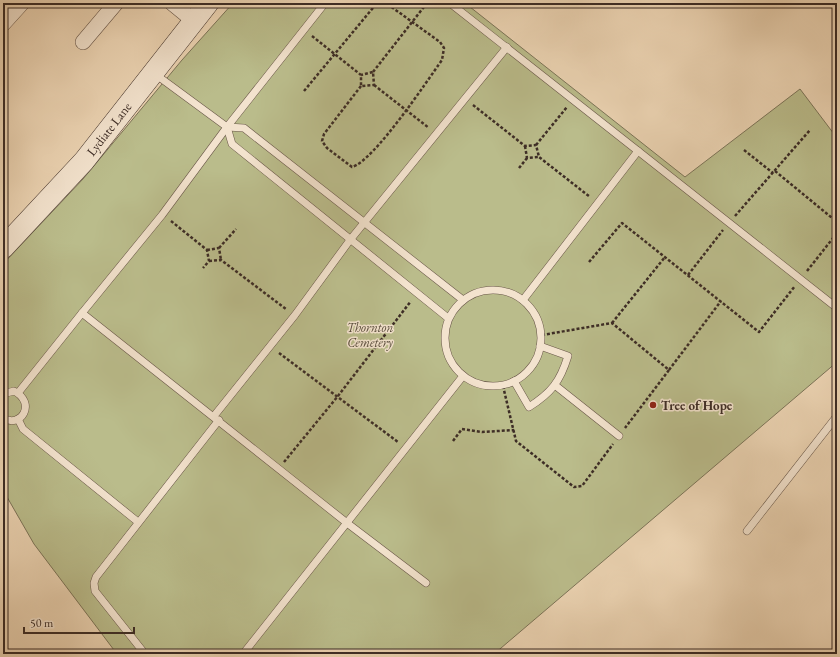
<svg xmlns="http://www.w3.org/2000/svg" width="840" height="657" viewBox="0 0 840 657" font-family="'EB Garamond',serif">
	<rect width="100%" height="100%" fill="#ecd4b3"/>
	<filter id="stains"><feTurbulence type="fractalNoise" baseFrequency=".005" numOctaves="4"/><feColorMatrix values="0 0 0 0 .2 0 0 0 0 .09 0 0 0 0 .02 0 0 0 .5 -.17"/></filter>
	<radialGradient id="worn" r=".72"><stop offset=".6" stop-color="#630" stop-opacity="0"/><stop offset="1" stop-color="#630" stop-opacity=".3"/></radialGradient>
	<path fill="#babc8b" stroke="#7c7458" d="M233,3h232l220,174 115,-88 37,49v224l-343,292h-377l-83,-110 -31,-54v-226l80,-85 99,-119z"/>
	<g fill="none" stroke-linecap="round" stroke-linejoin="round">
		<defs>
			<g id="service">
				<path d="M450,3l188,148 -115,149"/>
				<path d="M155,74l72,53 17,1 219,172"/>
				<path d="M227,127l5,17 216,174"/>
				<path d="M638,151l199,157"/>
				<circle cx="493" cy="338" r="48"/>
				<path d="M82,313l80,-98 65,-88 98,-124"/>
				<path d="M514,381l15,26c22,-14 31,-25 39,-51l-28,-10"/>
				<path d="M556,386l63,50"/>
				<path d="M18,393l64,-80 265,210 79,60"/>
				<path d="M3,394l11,-3c23,12 7,38 -11,27"/>
				<path d="M214,416l81,-101 55,-75 157,-193"/>
				<path d="M18,419l5,10 115,93"/>
				<path d="M747,531l90,-115"/>
				<path d="M145,654l-50,-63 -1,-8 2,-6 123,-157"/>
				<path d="M243,654l220,-278"/>
			</g>
			<g id="minor">
				<path d="M172,3l22,18"/>
				<path d="M3,24l19,-21"/>
				<path d="M83,42l33,-39"/>
			</g>
			<path id="secondary" d="M3,248l81,-87 124,-158"/>
		</defs>
		<use href="#service" stroke="#695749" stroke-width="8"/>
		<use href="#minor" stroke="#695749" stroke-width="16"/>
		<use href="#secondary" stroke="#3d2d26" stroke-width="22"/>
		<g stroke="#3d2d26" stroke-width="2.5" stroke-dasharray="3 2" stroke-linecap="butt">
			<path d="M312,36l49,39v11l13,-1 -1,-13 -12,3"/>
			<path d="M373,72l54,-69"/>
			<path d="M374,85l55,43"/>
			<path d="M361,86l-37,48 -2,7 5,7 25,19c22,-6 75,-86 90,-107l2,-12 -4,-6 -54,-39"/>
			<path d="M304,91l73,-88"/>
			<path d="M473,105l52,41 11,-1 3,12 51,40"/>
			<path d="M536,145l31,-38"/>
			<path d="M525,146l2,12 12,-1"/>
			<path d="M744,150l29,23"/>
			<path d="M519,168l8,-10"/>
			<path d="M775,171l62,51"/>
			<path d="M735,216l75,-86"/>
			<path d="M171,221l36,29 2,11 -6,7"/>
			<path d="M219,248l17,-19"/>
			<path d="M207,250l12,-2 2,12"/>
			<path d="M209,261l12,-1 65,49"/>
			<path d="M589,262l33,-39 137,109 36,-46"/>
			<path d="M807,271l30,-38"/>
			<path d="M688,275l35,-45"/>
			<path d="M612,323l53,-66"/>
			<path d="M542,335l70,-12 57,47 -44,58"/>
			<path d="M279,353l119,89"/>
			<path d="M669,370l52,-69"/>
			<path d="M503,386l13,55 58,46 8,-1 31,-42"/>
			<path d="M453,441l9,-12 20,3 32,-2"/>
			<path d="M284,462l54,-66 73,-95"/>
		</g>
		<use href="#service" stroke="#f3e3ce" stroke-width="7"/>
		<use href="#minor" stroke="#f3e3ce" stroke-width="15"/>
		<use href="#secondary" stroke="#f3e3ce" stroke-width="21"/>
	</g>
	<circle fill="#8f2418" stroke="#f3e3ce" stroke-width="1.5" cx="653" cy="405" r="4"/>
	<g text-anchor="middle" dominant-baseline="central" stroke-width="3" stroke-linejoin="round" paint-order="stroke">
		<g font-size="13" fill="#3d2d26" stroke="#f3e3ce">
			<text transform="translate(109 129) rotate(-52)">Lydiate Lane</text>
		</g>
		<g font-size="13" font-style="italic" fill="#564a3a" stroke="#f3e3ce">
			<text x="370" y="327">Thornton<tspan x="370" dy="15">Cemetery</tspan></text>
		</g>
		<g font-size="13" font-weight="bold" fill="#3d2d26" stroke="#f3e3ce" text-anchor="start">
			<text x="661" y="405">Tree of Hope</text>
		</g>
	</g>
	<rect width="840" height="657" fill="none" stroke="#ecd4b3" stroke-width="16"/>
	<rect x="4" y="4" width="832" height="649" fill="none" stroke="#3d2d26" stroke-width="2"/>
	<rect x="8" y="8" width="824" height="641" fill="none" stroke="#3d2d26"/>
	<path d="M24 627v6h110v-6" fill="none" stroke="#3d2d26" stroke-width="2"/>
	<text x="30" y="627" font-size="12" fill="#3d2d26" stroke="#f3e3ce" stroke-width="3" paint-order="stroke">50 m</text>
	<rect width="100%" height="100%" filter="url(#stains)"/>
	<rect width="100%" height="100%" fill="url(#worn)"/>
</svg>
